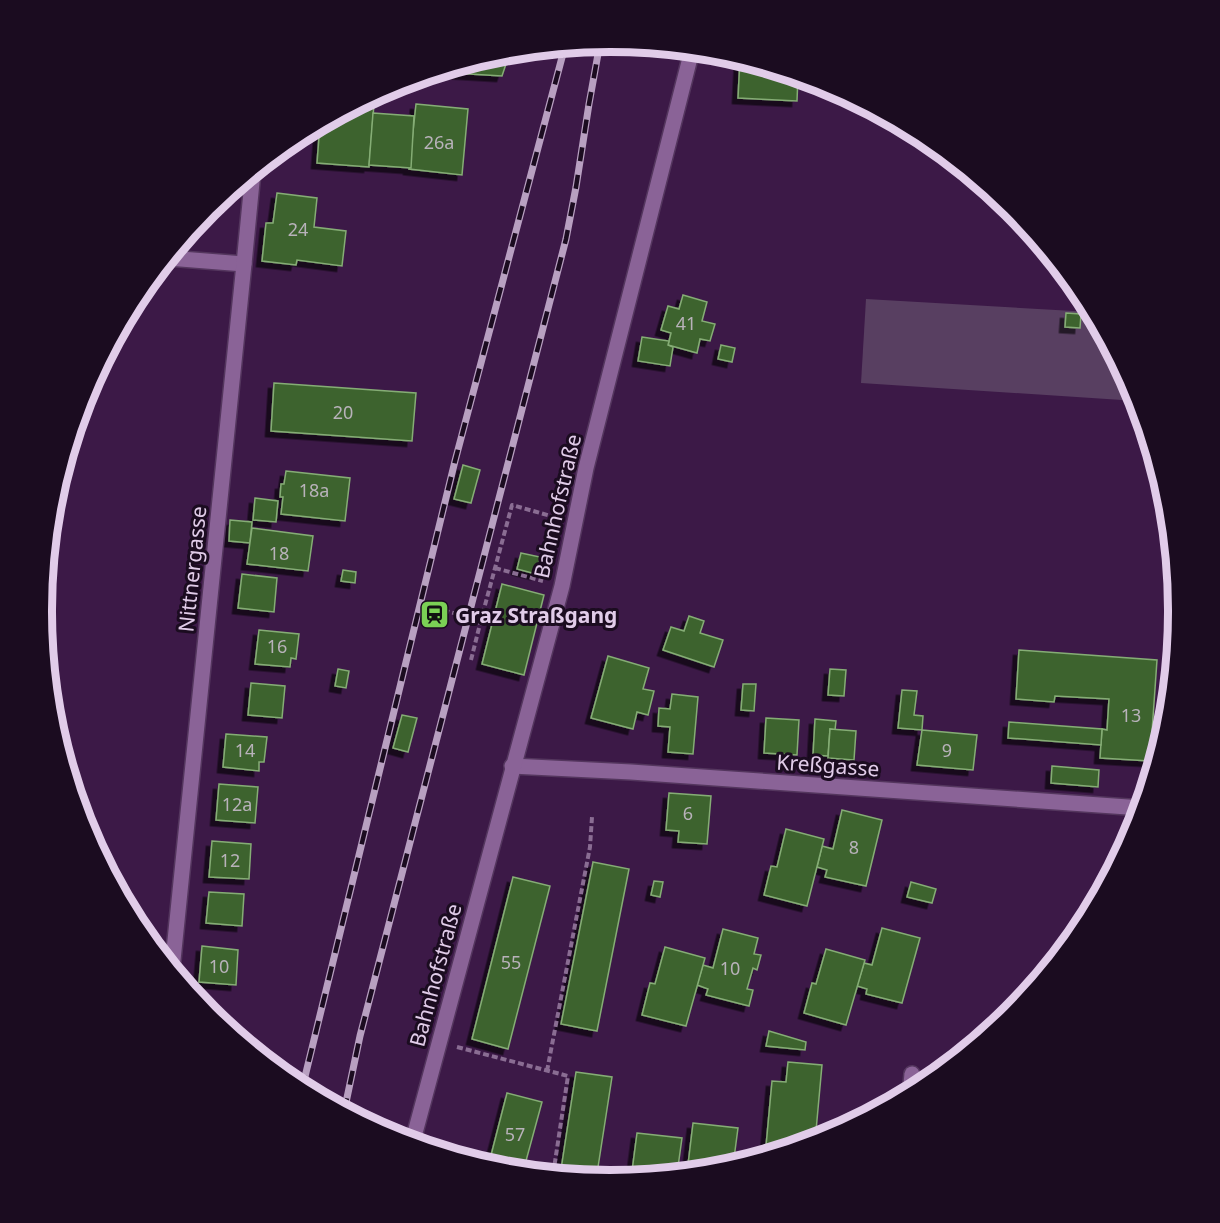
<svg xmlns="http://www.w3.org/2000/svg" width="1220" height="1223" viewBox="0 0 1220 1223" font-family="'Noto Sans',sans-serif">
	<defs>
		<filter id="shadow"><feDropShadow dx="-5.5" dy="5.5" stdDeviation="0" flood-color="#0009"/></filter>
	</defs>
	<rect width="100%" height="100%" fill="#3c1947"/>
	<path fill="#583f61" d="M866,299l225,13 44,80 2,9 -276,-18z"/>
	<g fill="#3e632f" stroke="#85ad75" stroke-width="1.5" filter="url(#shadow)">
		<path d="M510,52l-8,24 -66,-4 63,-19z"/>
		<path d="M740,59l58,17 -1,25 -59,-3z"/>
		<path d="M360,103l14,1 -5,63 -52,-4 3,-39z"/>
		<path d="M416,104l52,5 -6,66 -53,-6z"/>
		<path d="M373,113l41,3 -3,52 -42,-3z"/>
		<path d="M277,193l40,5 -3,29 32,4 -4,35 -45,-6 -1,5 -34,-4 4,-38h7z"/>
		<path d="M683,295l24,7 -5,19 13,3 -5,17 -10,-2 -3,14 -29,-8 3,-12 -10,-3 7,-24 11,3z"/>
		<path d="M1066,313l15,1 -1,14 -15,-1z"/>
		<path d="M642,337l27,4 -1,4 5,2 -3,19 -32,-5z"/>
		<path d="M721,345l14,3 -3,14 -14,-3z"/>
		<path d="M274,383l142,10 -4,48 -141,-10z"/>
		<path d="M463,465l17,5 -9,33 -17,-4z"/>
		<path d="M286,471l64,7 -5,43 -64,-7 2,-17h-3l1,-13h3z"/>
		<path d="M255,498l23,3 -2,21 -23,-2z"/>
		<path d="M230,520l22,2 -2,21 -21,-2z"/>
		<path d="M252,528l61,8 -5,35 -61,-7z"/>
		<path d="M521,553l19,4 -4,17 -19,-5z"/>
		<path d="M343,570l13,2 -1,11 -14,-2z"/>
		<path d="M242,574l35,4 -3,34 -36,-4z"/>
		<path d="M502,584l42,11 -20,80 -42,-11z"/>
		<path d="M689,616l15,5 -4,12 23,7 -9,27 -51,-17 8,-23 13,4z"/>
		<path d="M259,630l40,4 -3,25 -5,-1 -1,9 -35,-3z"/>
		<path d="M1019,650l138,10 -7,101 -50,-3 2,-29 5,1 2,-31 -54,-3 -1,6 -38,-3z"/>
		<path d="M608,656l41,12 -6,21 11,2 -6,24 -11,-3 -4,17 -42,-11z"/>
		<path d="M338,669l11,2 -3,17 -11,-2z"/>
		<path d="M830,669l16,1 -2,26 -16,-1z"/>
		<path d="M251,683l34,3 -3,32 -34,-3z"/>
		<path d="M743,684h13l-2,27 -13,-1z"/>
		<path d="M902,690l15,1 -3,24 9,1 -1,14 -24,-2z"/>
		<path d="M672,694l26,3 -5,57 -25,-2 2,-25 -12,-1 1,-18 11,1z"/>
		<path d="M402,715l15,3 -9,34 -15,-4z"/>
		<path d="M766,718l33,2 -2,35 -33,-2z"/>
		<path d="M815,719l21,2 -1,9 -5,-1 -2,27 -15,-1z"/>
		<path d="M1009,722l93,7 -1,16 -93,-7z"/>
		<path d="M830,729l26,2 -2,29 -26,-2z"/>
		<path d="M922,730l55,5 -4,35 -56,-5z"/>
		<path d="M226,734l41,3 -3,25h-5v9l-36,-4z"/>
		<path d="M1052,766l47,4 -1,17 -47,-4z"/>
		<path d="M219,784l39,3 -3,36 -39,-3z"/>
		<path d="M669,793l42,3 -4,48 -29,-2 1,-11 -13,-1z"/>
		<path d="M842,810l40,10 -16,66 -41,-9 2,-7 -10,-3 5,-21 11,3z"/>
		<path d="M786,829l38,10 -17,67 -43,-11 7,-29 6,1z"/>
		<path d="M212,841l39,3 -2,35 -40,-2z"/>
		<path d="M593,862l36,7 -32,162 -36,-7z"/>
		<path d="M513,877l37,9 -42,163 -36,-10z"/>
		<path d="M654,881l9,1 -3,15 -9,-2z"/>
		<path d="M911,882l25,7 -4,14 -25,-6z"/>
		<path d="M209,892l35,2 -2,32 -36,-3z"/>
		<path d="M882,928l38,10 -18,65 -36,-9 1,-5 -10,-3 7,-23 8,2z"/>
		<path d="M723,929l35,9 -4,16 7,1 -4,15 -4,-2 -6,21 6,1 -4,16 -43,-11 2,-6 -11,-4 6,-20 10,3z"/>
		<path d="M202,946l36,4 -2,35 -37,-3z"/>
		<path d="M665,947l40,11 -19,68 -44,-11 8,-32 5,1z"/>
		<path d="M826,949l39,11 -19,65 -42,-12 8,-30 4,1z"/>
		<path d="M769,1031l37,11 -1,8 -39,-4z"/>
		<path d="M788,1062l34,3 -7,77 -50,15 7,-76 14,1z"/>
		<path d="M576,1072l36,5 -16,103 -36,-4z"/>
		<path d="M507,1093l35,9 -19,70 -23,-2 -12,-3z"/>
		<path d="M693,1123l45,5 -5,38 -12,4 -34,3z"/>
		<path d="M637,1133l45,5 -5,36 -46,5z"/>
	</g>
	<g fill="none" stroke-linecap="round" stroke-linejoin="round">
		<defs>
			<g id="minor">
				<path d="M168,258l76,6"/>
				<path d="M512,766l119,6 511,36"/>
				<path d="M172,970l72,-706 9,-92"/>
				<path d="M910,1094l2,-20"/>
				<path d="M412,1144l150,-558 24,-118 106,-418"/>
			</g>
		</defs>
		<use href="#minor" stroke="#54365e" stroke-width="18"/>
		<g stroke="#8a6d93" stroke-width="4" stroke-dasharray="6 3" stroke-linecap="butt">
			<path d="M495,568l48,13"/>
			<path d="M426,606l55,14 31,-115 46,13"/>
			<path d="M471,660l10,-40"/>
			<path d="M457,1047l111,29 -15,99"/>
			<path d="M547,1071l43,-224 2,-30"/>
		</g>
		<use href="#minor" stroke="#8a6397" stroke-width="15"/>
		<defs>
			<g id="rail">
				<path d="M302,1089l153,-628 110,-415"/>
				<path d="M344,1112l16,-76 206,-797 10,-52 13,-83 11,-61"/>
			</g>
		</defs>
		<use href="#rail" stroke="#b8a0c1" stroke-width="7"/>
		<use href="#rail" stroke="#1b0c20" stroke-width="4.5" stroke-dasharray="14" stroke-linecap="butt"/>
	</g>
	<defs>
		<symbol id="station-square" viewBox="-11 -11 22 22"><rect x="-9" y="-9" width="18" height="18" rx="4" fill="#7bd155" stroke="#1b0c20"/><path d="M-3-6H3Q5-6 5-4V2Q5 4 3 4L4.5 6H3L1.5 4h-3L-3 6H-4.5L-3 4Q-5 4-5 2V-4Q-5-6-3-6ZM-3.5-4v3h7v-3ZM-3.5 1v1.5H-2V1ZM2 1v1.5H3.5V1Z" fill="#111"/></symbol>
	</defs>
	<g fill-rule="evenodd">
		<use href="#station-square" x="418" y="598" width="33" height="33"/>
	</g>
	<g text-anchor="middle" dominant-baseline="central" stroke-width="6" stroke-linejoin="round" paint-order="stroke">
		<g font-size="18" fill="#b8b2ba">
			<text x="439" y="142">26a</text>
			<text x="298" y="229">24</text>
			<text x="686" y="323">41</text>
			<text x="343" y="412">20</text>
			<text x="314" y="490">18a</text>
			<text x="279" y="553">18</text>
			<text x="277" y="646">16</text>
			<text x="1131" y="715">13</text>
			<text x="245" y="750">14</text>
			<text x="947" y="750">9</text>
			<text x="237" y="804">12a</text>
			<text x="688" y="813">6</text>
			<text x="854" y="847">8</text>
			<text x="230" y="860">12</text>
			<text x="511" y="962">55</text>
			<text x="219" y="966">10</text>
			<text x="730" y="968">10</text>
			<text x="515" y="1134">57</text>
		</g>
		<g font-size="21" fill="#e1cce9" stroke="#1b0c20">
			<text transform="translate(557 506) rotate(-77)">Bahnhofstraße</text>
			<text transform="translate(192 569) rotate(-84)">Nittnergasse</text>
			<text transform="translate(828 765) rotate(4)">Kreßgasse</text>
			<text transform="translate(435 975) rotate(-75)">Bahnhofstraße</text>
		</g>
		<g font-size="21" font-weight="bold" fill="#e1cce9" stroke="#1b0c20" text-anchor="start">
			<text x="455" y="615">Graz Straßgang</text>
		</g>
	</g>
	<path d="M0 0H1220V1223H0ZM610 52H610A558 558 0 0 1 1168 610V612A558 558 0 0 1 610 1170H610A558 558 0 0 1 52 612V610A558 558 0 0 1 610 52Z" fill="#1b0c20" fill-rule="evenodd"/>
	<path fill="none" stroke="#e1cce9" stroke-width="8" d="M610 52H610A558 558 0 0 1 1168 610V612A558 558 0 0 1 610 1170H610A558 558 0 0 1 52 612V610A558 558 0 0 1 610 52Z"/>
</svg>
